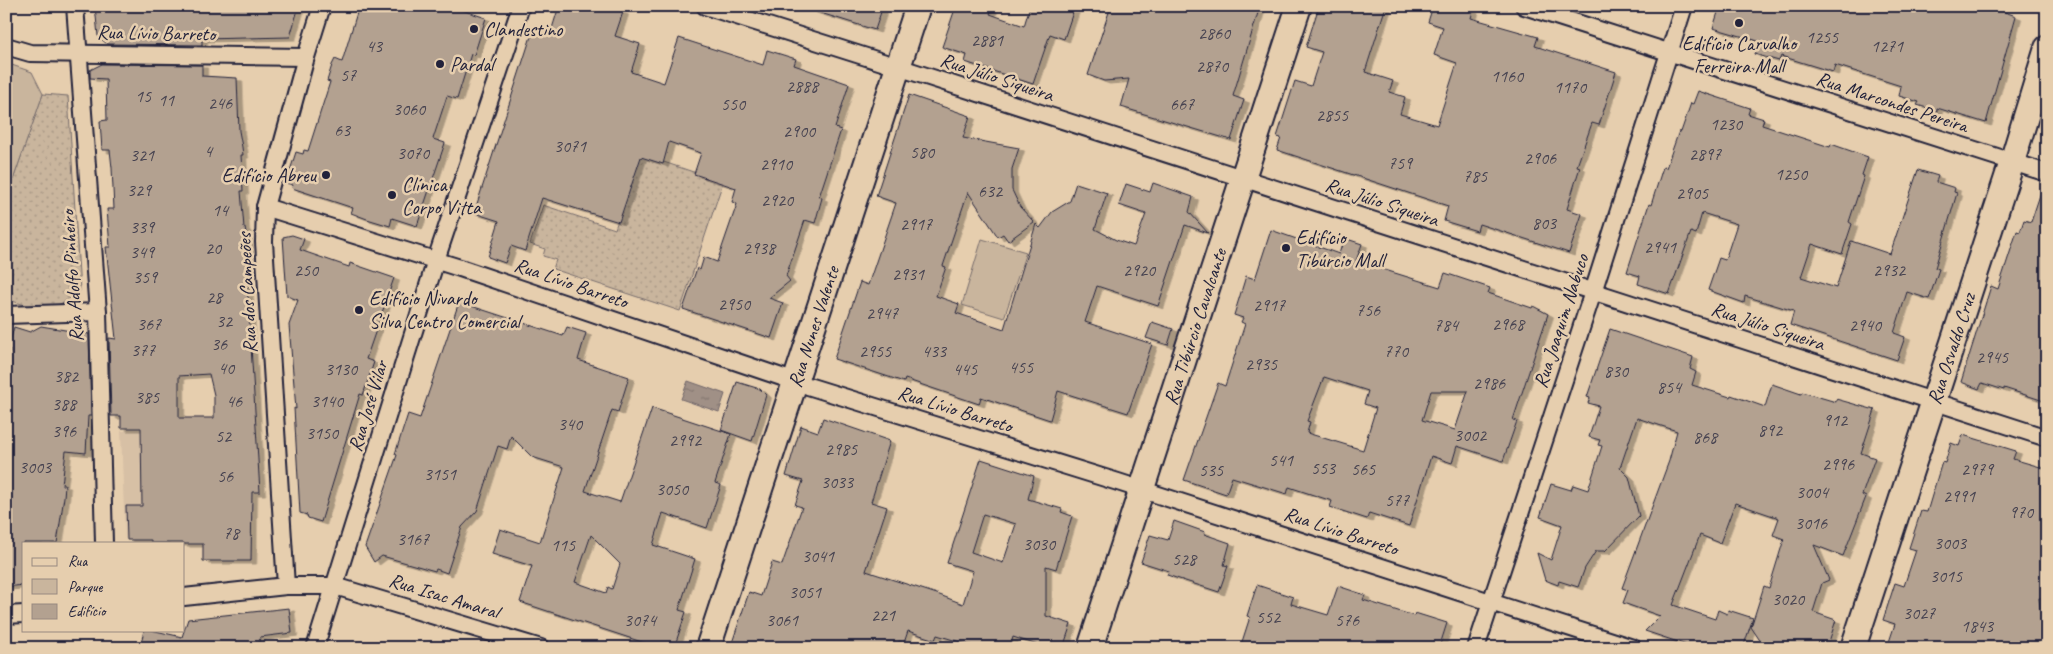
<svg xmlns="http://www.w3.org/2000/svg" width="2053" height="654" viewBox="0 0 2053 654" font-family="Caveat,sans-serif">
	<defs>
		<pattern id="green-dots" width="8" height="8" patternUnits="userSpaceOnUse" patternTransform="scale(1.25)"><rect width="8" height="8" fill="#c9b59d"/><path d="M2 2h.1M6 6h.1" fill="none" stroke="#ac9b88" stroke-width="1.8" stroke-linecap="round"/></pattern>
		<pattern id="water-ripples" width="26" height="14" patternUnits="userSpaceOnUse" patternTransform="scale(1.25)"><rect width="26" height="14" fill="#a09086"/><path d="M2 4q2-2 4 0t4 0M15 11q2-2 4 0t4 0" fill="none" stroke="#82756f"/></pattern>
		<filter id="shadow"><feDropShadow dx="5.5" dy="3" stdDeviation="0" flood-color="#0004"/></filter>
	</defs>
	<rect width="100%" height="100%" fill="#e6ceae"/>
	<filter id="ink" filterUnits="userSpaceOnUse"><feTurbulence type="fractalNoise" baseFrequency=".02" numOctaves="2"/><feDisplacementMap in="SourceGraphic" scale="10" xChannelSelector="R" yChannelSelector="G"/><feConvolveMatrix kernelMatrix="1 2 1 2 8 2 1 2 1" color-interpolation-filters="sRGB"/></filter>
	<g filter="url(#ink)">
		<path fill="#d7c0a5" d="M188,428l-37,109 -26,2 -4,-108z"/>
		<g fill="url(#green-dots)" stroke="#766c6c">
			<path d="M43,94l25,2 12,195c-29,23 -40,19 -74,8v-99z"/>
			<path d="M640,154l83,28 -43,129 -127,-42 3,-9 -13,-4 2,-7 -15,-5 13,-39 72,24z"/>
		</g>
		<g fill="#c9b59d" stroke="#766c6c">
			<path d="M6,63l26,9 11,22 -37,106z"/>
			<path d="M982,239l44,13 -22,66 -42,-13z"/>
		</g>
		<path fill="url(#water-ripples)" stroke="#6e6468" d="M688,381l37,13 -6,18 -38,-13z"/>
		<g fill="#b3a190" stroke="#22223b" fill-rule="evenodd" filter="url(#shadow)">
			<path d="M95,6h204l-9,31 -88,2v6l-95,-1 -9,-8z"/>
			<path d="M359,6h91l36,12 -12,37 -3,-1 -14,45 -10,-3 -14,43 12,4 -28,83 -25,-8 -2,8 -23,-7 -16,-6 2,-5 -61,-20 1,-3 -7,-2 10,-31 7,2 1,-4 4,1 22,-69 -3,-1 5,-16 3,-6 7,3z"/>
			<path d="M559,6h48l16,6 -8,24 25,8 -9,28 33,11 15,-45 84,27 4,-15 29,9 -2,6 55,19 -14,44 6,2 -22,67 3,1 -7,25 -10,-3 -19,56 4,5 -21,17 14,5 -12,35 -88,-29 14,-41 3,2 4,-13 13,5 20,-58 -5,-2 4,-14 -42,-14 7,-21 -32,-11 -6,22 -22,-7 -22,65 -77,-24 -17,53 -14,-5 -6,17 -17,-6 11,-36 -25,-8 59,-183 17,5z"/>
			<path d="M812,6h71l-8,24 -64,-20z"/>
			<path d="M956,6h37l-3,8 34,12 6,-20h45l-11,33 -14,-5 -17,50 -68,-22 2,-7 -25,-8z"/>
			<path d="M1111,6h149l-27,90 11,4 -13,40 -110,-33 8,-28 -25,2 -16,-6z"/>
			<path d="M1319,6h67l-21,66 28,9 -4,11 16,5 -5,17 37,11 20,-62 -23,-8 9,-28 -15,-5 5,-16h25l15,5 -2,7 67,19 -3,9 81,26 -17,53 -7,-2 -15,43 3,1 -13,42 15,5 -13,39 -90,-29 -2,7 -33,-10 4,-15 -171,-56 4,-12 -4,-1 18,-56 16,5 11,-34 -16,-5z"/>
			<path d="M1720,6h268l28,10 -30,107 -49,-15v3l-20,-6 2,-3 -20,-6 2,-10 -66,-21 -2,7 -52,-16 -2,5 -25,-7 4,-13 -45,-13z"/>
			<path d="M102,64l100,1v11l35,2 2,53 3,16 1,8h-2l2,36h-2l3,37h1l2,12 1,25h-2l14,227h-8l-1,69h-48v-17h-19v-1h-33v-3h-24l-1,-34h16l-1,-78h-20v-12h-10l-2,-78 7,1 -10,-92h4l-3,-38h7l-2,-41 -2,-18h-8l-2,-29 7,-1 -1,-41 -16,-1v-8zM209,374l5,21v23h-35v-42z"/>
			<path d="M1698,91l52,17 -2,6 16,5 -2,6 68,22 1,-3 37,13 -6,18 2,1 -15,46 3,2 -10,30 -30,-10 -11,33 35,11 15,-47 39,13 28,-84 20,6 -2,6 19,6 -1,4 3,1 -22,75 4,1 -10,30 -22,-7 -13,41 11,4 -8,23 -107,-35 4,-14 -49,-15 -1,7 -36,-13 11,-32 6,2 12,-36 -35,-11 -6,21 -5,-2 -22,62 -31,-10 2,-8 -13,-4 22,-68 2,1 12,-38 3,1 13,-37 2,1 10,-29 2,1z"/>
			<path d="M909,95l61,21 -7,22 56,10 -7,21v21l8,17 14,15 -26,19 -5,-7 -5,3 -30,-45 -25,74 3,1 -10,29 23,8 -3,9 48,16 32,-105 4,4 12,-16 18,-11 6,-18 31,10 -12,36 21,11 18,6 12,-32 -27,-9 7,-21 24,8 3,-9 40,14 -4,15 19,21 -23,-8 -27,81 -61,-20 -12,36 67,22 -24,69 -70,-22 -8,29 -69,-23 -2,7 -74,-25 -1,3 -70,-23 26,-77 8,3 28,-82 -20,-7z"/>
			<path d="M2043,186h4v155l-3,9 3,2v50l-43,-14v2l-22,-7 -3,6 -18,-7 30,-96 7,3 19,-58 3,1 4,-12 7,2z"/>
			<path d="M1271,230l68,24 5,-16 18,6 -6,17 84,26 5,-14 45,15 -2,5 44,15 1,-2 15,8 -35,106 4,1 -14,40 -46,-15 -5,17 -21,-7 -22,70 -40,-13 -2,6 -37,-12 2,-6 -43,-14 -2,7 -55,-17 -6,17 -42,-14 34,-97 7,3 20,-62 -4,-2 2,-4 -9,-3 12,-39 9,3zM1324,377l44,14 -4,13 12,4 -13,42 -56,-17 3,-11 -3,-1zM1431,391h37l-13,39 -33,-10z"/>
			<path d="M292,235l12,4 -4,11 49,17 1,-4 44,15 -28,81 8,3 -11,33 -3,-1 -39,128 -13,-4 -1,-3 -7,-2 -6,-105 2,1 -7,-84 9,-25 -11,-4 -4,-59z"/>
			<path d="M459,302l104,34 4,-9 19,6 -8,27 51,17 -11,35 -6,-2 -27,81 35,11 32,-94 79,26 -16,49 6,2 -14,43 -44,-15 -10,32 42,14 -16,51 7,2 -12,36h-14l-140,-46 12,-36 -40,-12 8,-25 40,13 24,-75 -32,-10 -21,-21 -4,13 -9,-3 -21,65 -15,16 -15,46 -11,-4 -1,2 -53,-15 -8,6 -9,-15 32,-92 -2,-1 13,-40 12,4zM591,535l29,29 -8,25 -4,-2 -2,6 -31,-11z"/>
			<path d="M1152,322l21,7 -5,16 -22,-7z"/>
			<path d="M41,326l48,8 2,82h-3l-2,37 -20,-2 -4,34h3l-1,12 -7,46h-33v42l-18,2v-220l5,-17 -3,-1 6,-22 16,5z"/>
			<path d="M1610,329l83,28 -3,12 6,3 -4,13 38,12 1,-2 34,12 7,-23 29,10 1,-2 34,10v-3l39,11 -14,43 14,5 -13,37 4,2 -23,59 -29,-11 15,35 -7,3 -9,29 23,8 -9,28h-62l-14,-21 13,-41 5,2 15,-49 -11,-4 6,-17 -44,-15 -15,40 -20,-8 -27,70 42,14 3,-9 9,4 1,-4 25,8 -10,30h-47l-51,-17 15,-15 -37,-13 5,-13 -6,-2 47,-127 8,-30 -40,-13 -17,50 9,9 10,39 -34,35h-9l-11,17 -7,19 -19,-6 -1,4 -13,-5 -8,-27 14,7 11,-35 -22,-8 11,-33 20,6 2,-5 15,5 14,-44 -4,-1 2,-5 -11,-3 10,-31 -11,-3 2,-5 -3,-1z"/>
			<path d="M737,382l23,7 6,6 -14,46 -31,-11z"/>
			<path d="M823,418l67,23 -19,61 16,5 -21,64 71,23 26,10 10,-33 -26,-8 34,-104 53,17 -6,23 34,10 -1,3 11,4 -16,53 -10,-3v50l25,8 -8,24h-16l-34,-11 -3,11h-30l-43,-13 -2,5 -27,-9 -4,12 -5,-2 -2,7h-150l-15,-5 17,-51 12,4 11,-34 10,3 20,-58 -7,-2 8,-24 -17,-5 15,-50 17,6zM983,514l33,10 -13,39 -32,-11z"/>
			<path d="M1963,435l53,16 -3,8 34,10v129h-8l5,50h-157l8,-24 -12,-4 12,-37 9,3 12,-36 -7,-2 12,-37 6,1 15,-50 3,1 6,-20 8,3z"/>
			<path d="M1174,521l31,11 -1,2 26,9 -6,22 4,1 -9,26 -52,-17 2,-4 -28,-9 9,-27 18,5z"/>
			<path d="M1257,585l36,12 -2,7 37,11 10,-29 27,9 -2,5 51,16 1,-3 32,10 -8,25h-199l10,-31 -3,-1z"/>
			<path d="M289,608l3,25 -32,4 -2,11h-118l4,-18h7l31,7 6,-18z"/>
		</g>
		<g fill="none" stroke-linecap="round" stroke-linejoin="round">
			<defs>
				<g id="street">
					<path d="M75,6l23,306 6,231"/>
					<path d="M705,6l193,61 1149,371"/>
					<path d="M1524,6l523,167"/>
					<path d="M6,46l24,7 276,4"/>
					<path d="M265,207l195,61 348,118 310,96 515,166"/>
					<path d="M6,315l92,-3"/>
					<path d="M286,586l-22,-344 1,-35 41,-150 16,-51"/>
					<path d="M184,597l102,-11h49l206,62"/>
					<path d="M6,615l18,-1"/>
					<path d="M315,648l121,-388 85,-254"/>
					<path d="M1476,648l117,-356 91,-286"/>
				</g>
				<g id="secondary">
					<path id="s1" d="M708,648l210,-642"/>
					<path id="s2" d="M1090,648l209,-642"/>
					<path id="s3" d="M1853,648l159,-486 35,-114"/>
				</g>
			</defs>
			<use href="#street" stroke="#22223b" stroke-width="20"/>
			<use href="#secondary" stroke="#22223b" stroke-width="28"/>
			<use href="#street" stroke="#e6ceae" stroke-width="16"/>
			<use href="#secondary" stroke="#e6ceae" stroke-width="24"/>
		</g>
	</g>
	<g fill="#22223b" stroke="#e6ceae" stroke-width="2">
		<circle cx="1739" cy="23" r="5"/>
		<circle cx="474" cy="29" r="5"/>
		<circle cx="440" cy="64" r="5"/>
		<circle cx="326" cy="175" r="5"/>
		<circle cx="392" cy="195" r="5"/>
		<circle cx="1286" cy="248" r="5"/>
		<circle cx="359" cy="310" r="5"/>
	</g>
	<g text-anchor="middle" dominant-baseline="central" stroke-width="5" stroke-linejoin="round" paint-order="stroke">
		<g font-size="18" fill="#464250">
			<text x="1214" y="33">2860</text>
			<text x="1822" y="37">1255</text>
			<text x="987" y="40">2881</text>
			<text x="374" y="46">43</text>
			<text x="1887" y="46">1271</text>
			<text x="1212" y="66">2870</text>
			<text x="348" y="75">57</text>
			<text x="1507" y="76">1160</text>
			<text x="802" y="86">2888</text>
			<text x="1570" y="87">1170</text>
			<text x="143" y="96">15</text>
			<text x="166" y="100">11</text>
			<text x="220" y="103">246</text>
			<text x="733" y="104">550</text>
			<text x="1182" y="104">667</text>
			<text x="409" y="109">3060</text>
			<text x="1332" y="115">2855</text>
			<text x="1726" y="124">1230</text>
			<text x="342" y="130">63</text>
			<text x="799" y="131">2900</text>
			<text x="570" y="146">3071</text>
			<text x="208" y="151">4</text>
			<text x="922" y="152">580</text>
			<text x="413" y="153">3070</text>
			<text x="1705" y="154">2897</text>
			<text x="142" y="155">321</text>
			<text x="1540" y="158">2906</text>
			<text x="1400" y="163">759</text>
			<text x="776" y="164">2910</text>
			<text x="1791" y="174">1250</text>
			<text x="1475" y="176">785</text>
			<text x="139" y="190">329</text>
			<text x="990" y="191">632</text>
			<text x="1692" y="193">2905</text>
			<text x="777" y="200">2920</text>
			<text x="220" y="210">14</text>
			<text x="1544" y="223">803</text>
			<text x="916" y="224">2917</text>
			<text x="142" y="227">339</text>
			<text x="1660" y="247">2941</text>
			<text x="213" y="248">20</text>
			<text x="759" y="248">2938</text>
			<text x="142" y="252">349</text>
			<text x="306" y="270">250</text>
			<text x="1139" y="270">2920</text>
			<text x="1889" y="270">2932</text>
			<text x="908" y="274">2931</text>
			<text x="145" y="277">359</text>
			<text x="214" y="297">28</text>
			<text x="734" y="304">2950</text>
			<text x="1269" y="305">2917</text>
			<text x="1368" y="310">756</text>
			<text x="882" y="313">2947</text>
			<text x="224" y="321">32</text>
			<text x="149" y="324">367</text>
			<text x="1508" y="324">2968</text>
			<text x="1446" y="325">784</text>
			<text x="1865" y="325">2940</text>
			<text x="219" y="344">36</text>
			<text x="143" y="350">377</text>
			<text x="875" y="351">2955</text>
			<text x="934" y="351">433</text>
			<text x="1396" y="351">770</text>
			<text x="1992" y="357">2945</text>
			<text x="1261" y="364">2935</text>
			<text x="1021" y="367">455</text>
			<text x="226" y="368">40</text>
			<text x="341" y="369">3130</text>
			<text x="965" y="369">445</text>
			<text x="1616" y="371">830</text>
			<text x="66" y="376">382</text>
			<text x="1489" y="383">2986</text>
			<text x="1669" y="387">854</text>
			<text x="147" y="397">385</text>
			<text x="234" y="401">46</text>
			<text x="327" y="401">3140</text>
			<text x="64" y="404">388</text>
			<text x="1835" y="420">912</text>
			<text x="570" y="424">340</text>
			<text x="1770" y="430">892</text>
			<text x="64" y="431">396</text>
			<text x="322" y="433">3150</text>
			<text x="1470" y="435">3002</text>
			<text x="223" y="436">52</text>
			<text x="1705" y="437">868</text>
			<text x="685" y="440">2992</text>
			<text x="841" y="449">2985</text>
			<text x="1281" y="460">541</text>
			<text x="1838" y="464">2996</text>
			<text x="35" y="467">3003</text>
			<text x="1323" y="468">553</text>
			<text x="1363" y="469">565</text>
			<text x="1977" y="469">2979</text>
			<text x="1211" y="470">535</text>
			<text x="440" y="474">3151</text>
			<text x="225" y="476">56</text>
			<text x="837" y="482">3033</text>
			<text x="672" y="489">3050</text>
			<text x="1812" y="492">3004</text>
			<text x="1959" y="496">2991</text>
			<text x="1397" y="500">577</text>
			<text x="2021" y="512">970</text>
			<text x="1811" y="523">3016</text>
			<text x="231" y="533">78</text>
			<text x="413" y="539">3167</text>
			<text x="1950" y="543">3003</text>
			<text x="1039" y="544">3030</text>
			<text x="563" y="545">115</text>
			<text x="818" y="556">3041</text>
			<text x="1184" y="559">528</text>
			<text x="1946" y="576">3015</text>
			<text x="805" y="592">3051</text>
			<text x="1788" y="599">3020</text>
			<text x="1919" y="613">3027</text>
			<text x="883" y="615">221</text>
			<text x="1268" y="617">552</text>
			<text x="640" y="620">3074</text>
			<text x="782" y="620">3061</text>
			<text x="1347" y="620">576</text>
			<text x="1977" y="626">1843</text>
		</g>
		<g font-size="20" fill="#22223b" stroke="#e6ceae" text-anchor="start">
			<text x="484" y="29">Clandestino</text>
			<text x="1739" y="43" text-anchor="middle">Edifício Carvalho<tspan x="1739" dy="23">Ferreira Mall</tspan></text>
			<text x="450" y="64">Pardal</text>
			<text x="316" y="175" text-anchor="end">Edifício Abreu</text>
			<text x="402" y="184">Clínica<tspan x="402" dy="23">Corpo Vitta</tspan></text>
			<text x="1296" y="237">Edifício<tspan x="1296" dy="23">Tibúrcio Mall</tspan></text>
			<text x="369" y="298">Edifício Nivardo<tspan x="369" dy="23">Silva Centro Comercial</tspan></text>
		</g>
		<g font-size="20" fill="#22223b" stroke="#e6ceae">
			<text transform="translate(156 33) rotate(1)">Rua Lívio Barreto</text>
			<text transform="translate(997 77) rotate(18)">Rua Júlio Siqueira</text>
			<text transform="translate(1892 102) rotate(18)">Rua Marcondes Pereira</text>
			<text transform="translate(1382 202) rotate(18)">Rua Júlio Siqueira</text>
			<text transform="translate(72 276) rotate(-94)">Rua Adolfo Pinheiro</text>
			<text transform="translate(571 283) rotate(19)">Rua Lívio Barreto</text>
			<text transform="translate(247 293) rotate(-93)">Rua dos Campeões</text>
			<text transform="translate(1561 321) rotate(-72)">Rua Joaquim Nabuco</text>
			<text transform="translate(1768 326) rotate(18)">Rua Júlio Siqueira</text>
			<text stroke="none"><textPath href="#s1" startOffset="338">Rua Nunes Valente</textPath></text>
			<text stroke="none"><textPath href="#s2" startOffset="338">Rua Tibúrcio Cavalcante</textPath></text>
			<text stroke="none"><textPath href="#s3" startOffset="315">Rua Osvaldo Cruz</textPath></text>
			<text transform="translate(368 406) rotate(-73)">Rua José Vilar</text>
			<text transform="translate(955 409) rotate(17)">Rua Lívio Barreto</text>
			<text transform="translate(1341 531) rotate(18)">Rua Lívio Barreto</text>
			<text transform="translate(444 596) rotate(17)">Rua Isac Amaral</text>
		</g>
	</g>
	<rect width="2053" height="654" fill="none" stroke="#e6ceae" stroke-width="25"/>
	<rect x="12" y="12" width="2028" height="629" fill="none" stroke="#22223b" stroke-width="2" filter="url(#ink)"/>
	<rect x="22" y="542" width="162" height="90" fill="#e6ceae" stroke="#988980"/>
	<rect x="32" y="558" width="25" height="8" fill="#e6ceae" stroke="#988980"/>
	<text x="68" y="566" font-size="15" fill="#22223b">Rua</text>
	<rect x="32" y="579" width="25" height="15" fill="#c9b59d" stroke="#988980"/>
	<text x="68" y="592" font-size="15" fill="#22223b">Parque</text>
	<rect x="32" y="604" width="25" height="15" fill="#b3a190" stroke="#988980"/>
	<text x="68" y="616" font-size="15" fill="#22223b">Edifício</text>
</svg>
